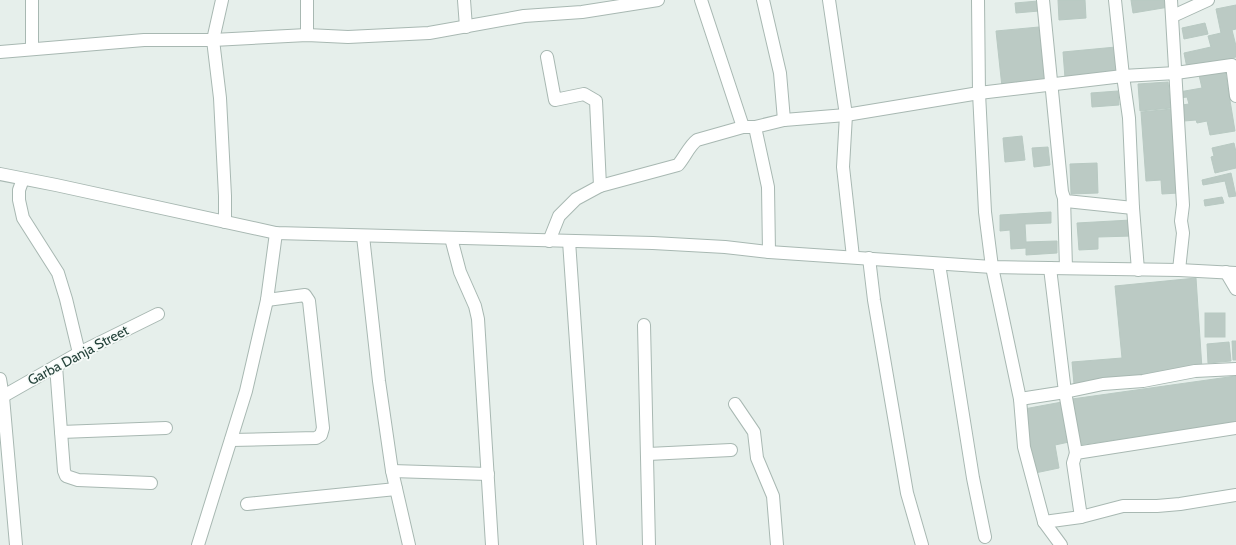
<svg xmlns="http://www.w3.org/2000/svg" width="1236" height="545" viewBox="0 0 1236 545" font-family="Cabin,sans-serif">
	<rect width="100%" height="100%" fill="#e6efeb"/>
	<g fill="#bbcac4" stroke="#b8c9c2">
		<path d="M1058,0h27l1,18 -27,2z"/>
		<path d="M1131,0h37l1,7 -36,6z"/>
		<path d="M1038,1l1,10 -23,2 -1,-10z"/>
		<path d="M1236,5v24l-4,1 4,16v11l-49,11 -3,-15 27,-6 -3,-11 13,-3 -5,-24z"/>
		<path d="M1205,23l3,11 -24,5 -2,-11z"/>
		<path d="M1039,27l7,55 -44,5 -6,-56z"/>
		<path d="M1116,47l3,26 -54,5 -2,-26z"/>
		<path d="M1225,70l10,61 -25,4 -3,-14 -10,2 -1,-3 -12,1 -2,-16 7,-1 -2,-7 -7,1 -1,-6 23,-4 -3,-13z"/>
		<path d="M1168,82l3,26 -31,3 -2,-27z"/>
		<path d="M1118,91l1,14 -27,2 -1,-14z"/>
		<path d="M1172,109l6,84 -16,1 -1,-14 -15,1 -5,-69z"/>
		<path d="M1022,136l3,24 -20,2 -2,-24z"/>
		<path d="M1234,143l2,9v16l-21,5 -4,-16 3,-1 -2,-8z"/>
		<path d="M1048,147l2,18 -16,2 -2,-19z"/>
		<path d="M1097,163l1,30 -27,1 -1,-30z"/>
		<path d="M1231,173l5,23 -7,1 -4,-16 -22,4 -1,-5z"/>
		<path d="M1222,197l2,6 -19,3 -1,-6z"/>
		<path d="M1051,212v11l-26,1 1,18 31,-1v12l-31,2v-7l-15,1 -1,-19 -10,1v-16z"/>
		<path d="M1131,220l1,16 -34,1v12l-19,1 -2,-27z"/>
		<path d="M1196,278l6,91 -128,15 -2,-22 50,-4 -7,-72z"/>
		<rect x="1205" y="313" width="20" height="24"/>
		<path d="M1232,341h4v19h-3z"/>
		<path d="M1229,342l2,19 -23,2 -1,-19z"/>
		<path d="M1236,376v47l-158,22 -6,-46z"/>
		<path d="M1062,402l7,40 -14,3 4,23 -24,5 -11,-64z"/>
	</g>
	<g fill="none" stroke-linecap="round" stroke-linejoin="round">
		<defs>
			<g id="street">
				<path d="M222,0l-9,40 7,58 5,98v26"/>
				<path d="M307,0v35"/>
				<path d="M464,0l2,27"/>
				<path d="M701,0l42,127"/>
				<path d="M763,0l17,73 4,47"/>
				<path d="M829,0l17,115 -3,52 10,90"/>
				<path d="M978,0l1,93 6,119 7,55 28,132 4,48 20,75 17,23"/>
				<path d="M1043,0l19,192 2,6 2,3 67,7"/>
				<path d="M1115,0l8,76 6,42 4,90 5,62"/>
				<path d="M1171,0l12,205 -2,16 2,12 -4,37"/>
				<path d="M1173,16l35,-16"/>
				<path d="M32,49v-49"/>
				<path d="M0,52l144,-12h69l94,-5 41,2 81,-4 95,-17 58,-4 76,-12"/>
				<path d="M547,57l8,43 29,-6 12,7 4,85"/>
				<path d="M755,127l13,60 1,65"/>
				<path d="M0,174l56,11 220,48 377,10 72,4 44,5 223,15 187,3 57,3"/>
				<path d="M23,179l-4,11v10l4,18 35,55 8,26 13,54"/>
				<path d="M1064,198l2,70"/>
				<path d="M363,236l16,145 13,90 17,74"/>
				<path d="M451,238l9,34 15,34 3,13 14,226"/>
				<path d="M549,241l10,-25 17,-17 24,-13 78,-21c7,-8 11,-19 19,-25l46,-13h12l29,-7 62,-5 133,-22 144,-17 53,-3 56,-8 4,31"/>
				<path d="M569,241l21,304"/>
				<path d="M869,258l5,42 33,193 15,52"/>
				<path d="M939,264l34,214 12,59"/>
				<path d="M1050,268l15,124 11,61"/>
				<path d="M1226,272l10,17"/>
				<path d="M644,325l5,220"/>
				<path d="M56,366l8,105 2,5 12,4 73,3"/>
				<path d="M0,379l3,18 13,148"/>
				<path d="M0,398l79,-45 79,-39"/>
				<path d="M1020,399l45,-7 38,-8 40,-3 52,-10 41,-2"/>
				<path d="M735,404l19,28 3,26 16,38 4,49"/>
				<path d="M61,432l105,-4"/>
				<path d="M231,440l85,-2 5,-3 2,-7 -14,-127 -4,-6 -38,5"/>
				<path d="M648,454l83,-4"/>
				<path d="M392,471l96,3"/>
				<path d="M247,504l149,-15"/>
				<path d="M1081,517l-8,-54 3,-10 160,-25"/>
				<path d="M1044,522l37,-5 42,-11h34l23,-2 56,-9"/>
				<path d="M198,545l48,-154 21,-91 9,-67"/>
			</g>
		</defs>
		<use href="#street" stroke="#a8b8b2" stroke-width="14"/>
		<use href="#street" stroke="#fff" stroke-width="12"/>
	</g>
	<g text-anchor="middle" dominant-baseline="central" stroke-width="3.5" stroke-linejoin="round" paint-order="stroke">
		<g font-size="14" fill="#24423a" stroke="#f7fbf9">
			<text transform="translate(78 355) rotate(-28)">Garba Danja Street</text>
		</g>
	</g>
</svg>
